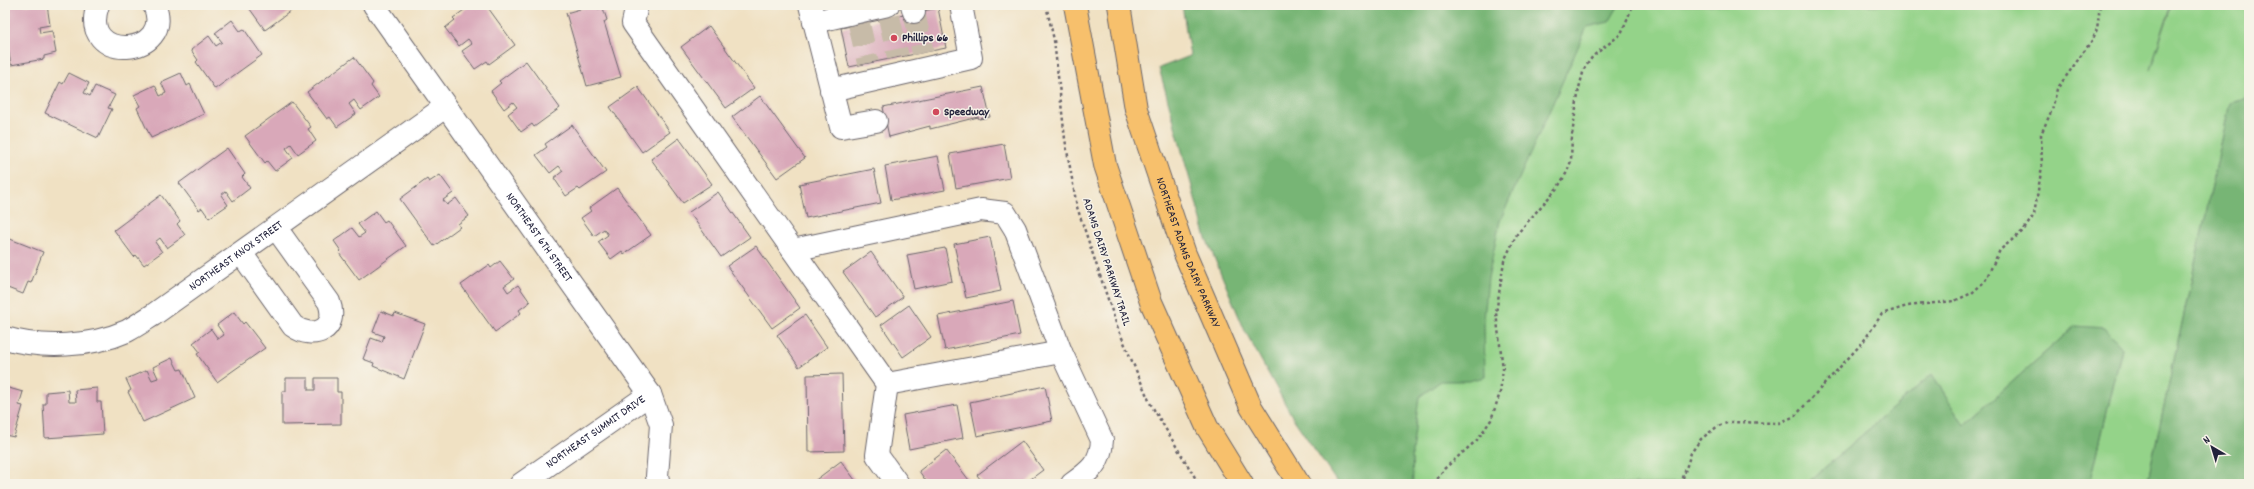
<svg xmlns="http://www.w3.org/2000/svg" width="2254" height="489" viewBox="0 0 2254 489" font-family="Dekko,sans-serif">
	<rect width="100%" height="100%" fill="#f7f3e8"/>
	<filter id="ink" filterUnits="userSpaceOnUse"><feTurbulence type="fractalNoise" baseFrequency=".025" numOctaves="2"/><feDisplacementMap in="SourceGraphic" scale="8" xChannelSelector="R" yChannelSelector="G"/><feConvolveMatrix kernelMatrix="1 2 1 2 8 2 1 2 1" color-interpolation-filters="sRGB"/></filter>
	<filter id="wash" filterUnits="userSpaceOnUse"><feTurbulence type="fractalNoise" baseFrequency=".012" numOctaves="4" result="noise"/><feDisplacementMap in="SourceGraphic" scale="16" xChannelSelector="R" yChannelSelector="G"/><feGaussianBlur stdDeviation="0.9" result="paint"/><feColorMatrix in="noise" values="0 0 0 0 0 0 0 0 0 0 0 0 0 0 0 0 0 1.4 0 .05"/><feComposite in="paint" operator="in"/></filter>
	<g filter="url(#wash)">
		<rect width="100%" height="100%" fill="#f0e1c3"/>
		<path fill="#94d389" stroke="#5b7a62" d="M1564,5h607l-21,65 22,-65h77v93l-19,5 -83,381h-57l32,-136 -47,-22 -111,99 -32,-51 -126,110h-450z"/>
		<g fill="#77b575" stroke="#4c6c58">
			<path d="M1182,5h437l-10,17 -22,5 -87,194 -12,57 -4,42 1,57 -17,4h-27l-22,16 -7,55 1,32h-75l-45,-66 -48,-87 -39,-93 -47,-170 31,-12z"/>
			<path d="M2249,98v386h-102l83,-381z"/>
			<path d="M2075,326l30,2 17,20 -32,136h-284l126,-110 32,51z"/>
		</g>
		<g id="blocks">
			<g fill="#d9a8b9">
				<path d="M18,5h29l3,20 -11,2 1,6 12,-2 4,22 -12,3v3l-33,6 -6,-33v-25z"/>
				<path d="M247,5h52l-34,25z"/>
				<path d="M471,5h15l29,40 -26,19 -2,-3 -12,8 -13,-18 10,-7 -4,-5 -9,7 -14,-18 10,-8 -2,-2z"/>
				<path d="M594,5h3l1,4 5,-1 4,12 -3,2 17,55 -34,9 -21,-73z"/>
				<path d="M938,8l8,40 -97,19 -8,-39z"/>
				<path d="M232,20l8,11 4,-2 18,26 -47,34 -19,-27 2,-2 -7,-10 18,-14 7,10 6,-4 -7,-9z"/>
				<path d="M709,26l45,62 -28,20 -45,-61z"/>
				<path d="M354,57l19,26 -2,3 8,11 -18,13 -7,-10 -5,4 7,10 -19,13 -7,-10 -3,2 -20,-27z"/>
				<path d="M526,61l34,47 -26,19 -2,-3 -11,8 -13,-18 9,-7 -4,-5 -9,7 -13,-18 10,-8 -2,-2z"/>
				<path d="M69,73l20,10 -5,10 6,3 5,-10 20,9 -7,13 4,1 -14,29 -53,-25 15,-31 3,2z"/>
				<path d="M181,73l6,13 3,-2 14,30 -53,24 -14,-30 3,-2 -6,-11 21,-10 5,11 6,-3 -5,-11z"/>
				<path d="M638,87l32,45 -28,20 -32,-45z"/>
				<path d="M983,87l7,30 -11,2 -1,-2 -48,12v-3l-41,11 -6,-30z"/>
				<path d="M760,96l45,62 -28,20 -45,-61z"/>
				<path d="M292,102l19,25 -3,2 8,12 -18,13 -7,-10 -5,4 7,10 -18,13 -8,-10 -2,2 -20,-27z"/>
				<path d="M572,125l34,47 -26,18 -2,-2 -12,8 -12,-18 9,-7 -4,-5 -9,7 -14,-18 11,-8 -2,-3z"/>
				<path d="M679,138l33,46 -29,19 -32,-44z"/>
				<path d="M1004,144l6,34 -54,10 -6,-34z"/>
				<path d="M227,148l18,26 -3,3 8,11 -17,13 -7,-10 -5,4 7,10 -19,13 -7,-10 -3,2 -20,-27z"/>
				<path d="M938,156l7,34 -54,10 -6,-34z"/>
				<path d="M874,169l7,34 -75,15 -7,-34z"/>
				<path d="M440,175l13,18 -10,7 4,5 9,-7 13,18 -11,8 2,3 -26,19 -34,-47 27,-20 2,3z"/>
				<path d="M617,188l34,47 -27,19 -2,-3 -11,8 -13,-17 10,-7 -4,-6 -10,7 -13,-18 10,-7 -2,-3z"/>
				<path d="M718,192l32,45 -29,20 -32,-45z"/>
				<path d="M161,195l19,26 -3,3 8,11 -18,13 -7,-10 -5,4 7,10 -18,13 -8,-10 -2,2 -20,-27z"/>
				<path d="M376,211l8,11 3,-2 19,26 -47,34 -20,-27 2,-2 -7,-10 18,-13 7,9 6,-4 -7,-9z"/>
				<path d="M5,237l38,15 -12,31 -3,-1 -5,12 -18,-7z"/>
				<path d="M990,237l11,54 -35,7 -12,-54z"/>
				<path d="M756,246l44,62 -28,20 -45,-62z"/>
				<path d="M945,248l7,33 -38,8 -7,-34z"/>
				<path d="M871,252l32,45 -28,20 -32,-45z"/>
				<path d="M500,261l14,18 -10,7 4,6 10,-7 12,17 -11,8 2,3 -26,19 -34,-47 28,-20 2,3z"/>
				<path d="M1013,301l7,34 -75,15 -7,-34z"/>
				<path d="M909,305l22,32 -28,20 -22,-32z"/>
				<path d="M381,311l13,5 1,-3 30,11 -21,55 -31,-13 1,-3 -11,-4 8,-21 11,4 2,-6 -11,-4z"/>
				<path d="M234,312l9,12 2,-2 20,26 -48,34 -20,-28 3,-2 -7,-9 18,-14 7,10 6,-4 -7,-10z"/>
				<path d="M805,315l22,32 -28,20 -22,-32z"/>
				<path d="M172,358l6,12 4,-1 13,29 -52,24 -15,-30 3,-2 -5,-11 21,-9 5,10 6,-2 -5,-11z"/>
				<path d="M842,374l2,77 -36,1 -1,-77z"/>
				<path d="M286,378h22v12h7v-12h22v14h4v32l-59,1v-34h4z"/>
				<path d="M1045,386l7,35 -75,15 -7,-34z"/>
				<path d="M5,387l18,5 -4,13 4,1 -9,31 -9,-2z"/>
				<path d="M97,388v14h4l2,32 -58,4 -2,-34h3v-12l22,-2 1,12h7l-1,-12z"/>
				<path d="M957,405l6,33 -54,11 -6,-34z"/>
				<path d="M1022,441l21,29 -19,14h-40l-7,-9z"/>
				<path d="M946,450l26,34h-44l-9,-13z"/>
				<path d="M841,461l17,23h-44l-1,-2z"/>
			</g>
		</g>
	</g>
	<g filter="url(#ink)">
		<use href="#blocks" fill-opacity="0" stroke="#6a656b" stroke-width="1"/>
		<g fill="none" stroke-linecap="round" stroke-linejoin="round">
			<g stroke="#c7bba8" stroke-width="22" stroke-dasharray="22 11" stroke-linecap="butt">
				<path d="M914,12l9,41"/>
				<path d="M889,17l9,40"/>
				<path d="M859,24l9,39"/>
			</g>
			<defs>
				<g id="minor">
					<path d="M98,5c-21,60 79,52 56,0"/>
					<path id="s1" d="M374,5l276,389 11,31 -4,51 2,8"/>
					<path d="M637,5l-4,18 254,361 -10,71 21,29"/>
					<path d="M810,5l31,122 35,-6"/>
					<path d="M912,5l2,7"/>
					<path d="M814,22l74,-17"/>
					<path d="M831,90l140,-32 -10,-53"/>
					<path d="M793,250l188,-40 24,3 10,16 46,123 41,88c-1,23 -12,31 -30,44"/>
					<path d="M241,253l52,73c21,15 46,3 36,-24l-53,-74"/>
					<path id="s2" d="M5,338c37,11 86,9 122,-7 9,-5 18,-11 26,-16l292,-208"/>
					<path d="M887,384l174,-32"/>
					<path id="s3" d="M521,484l129,-90"/>
				</g>
				<g id="major">
					<path d="M1075,5l30,160 46,137 56,125 35,57"/>
					<path id="s4" d="M1119,5l17,104 49,145 66,153 48,77"/>
				</g>
			</defs>
			<use href="#minor" stroke="#6a656b" stroke-width="24"/>
			<use href="#major" stroke="#6a656b" stroke-width="24"/>
			<g stroke="#6a656b" stroke-width="2.5" stroke-dasharray="3 3" stroke-linecap="butt">
				<path d="M1046,5l8,35 11,99 12,68 40,119 33,77 49,81"/>
				<path d="M1434,484l10,-15 33,-29 14,-20 9,-27 3,-24 -7,-56 8,-52 13,-27 41,-47 9,-15 4,-11 1,-26 7,-47 5,-19 9,-13 28,-22 12,-29"/>
				<path d="M1681,484l10,-31 10,-14 17,-13 12,-4 49,1 16,-7 68,-74 19,-28 25,-8 47,-5 18,-8 13,-12 15,-31 23,-19 11,-16 8,-49 -1,-32 11,-24 5,-21 36,-50 4,-10 3,-24"/>
			</g>
			<use href="#minor" stroke="#fff" stroke-width="22"/>
			<use href="#major" stroke="#f7c06c" stroke-width="22"/>
		</g>
	</g>
	<g fill="#d1495b" stroke="#f7f3e8" stroke-width="1.5">
		<circle cx="894" cy="38" r="4"/>
		<circle cx="936" cy="112" r="4"/>
	</g>
	<g text-anchor="middle" dominant-baseline="central" stroke-width="3" stroke-linejoin="round" paint-order="stroke">
		<g font-size="12" font-weight="bold" fill="#22223b" stroke="#f7f3e8" text-anchor="start">
			<text x="902" y="38">Phillips 66</text>
			<text x="944" y="112">Speedway</text>
		</g>
		<g font-size="12" fill="#22223b" stroke="#f7f3e8">
			<text stroke="none"><textPath href="#s1" startOffset="285">NORTHEAST 6TH STREET</textPath></text>
			<text stroke="none"><textPath href="#s4" startOffset="258">NORTHEAST ADAMS DAIRY PARKWAY</textPath></text>
			<text stroke="none"><textPath href="#s2" startOffset="257">NORTHEAST KNOX STREET</textPath></text>
			<text transform="translate(1106 262) rotate(72)">ADAMS DAIRY PARKWAY TRAIL</text>
			<text stroke="none"><textPath href="#s3" startOffset="91">NORTHEAST SUMMIT DRIVE</textPath></text>
		</g>
	</g>
	<rect width="2254" height="489" fill="none" stroke="#f7f3e8" stroke-width="20"/>
	<g transform="translate(2212 447) rotate(322)" stroke="#f7f3e8" stroke-width="3" paint-order="stroke">
	<path d="M0-3L7 15L0 10L-7 15Z" fill="#22223b"/>
	<text y="-6" font-size="11" font-weight="bold" text-anchor="middle" fill="#22223b">N</text>
	</g>
</svg>
